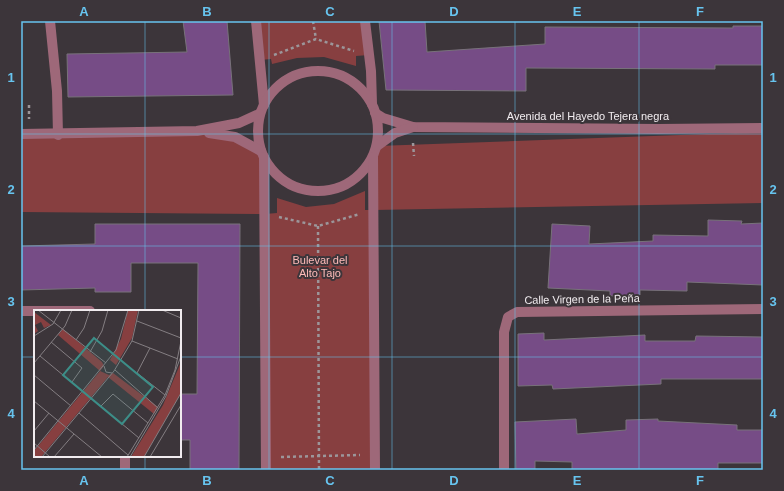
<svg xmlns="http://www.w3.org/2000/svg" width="784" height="491" viewBox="0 0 784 491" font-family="Helvetica,sans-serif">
	<rect width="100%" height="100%" fill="#3c353a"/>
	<g fill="#873f40">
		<path d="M256,21h105l8,34 -13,1v10l-32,-9 -27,1 -25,6 -1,-5 -11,1z"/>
		<path d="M763,132v71l-389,7 2,260h-107l-4,-256 -244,-2v-78h200l40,17 4,63 12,-1v-15l29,9 28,-3 31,-13v19h9l3,-64z"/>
	</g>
	<g fill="#764c86" stroke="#78727a">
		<path d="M183,21h44l6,74 -165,2 -1,-43 120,-2z"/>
		<path d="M379,21h46l2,31 118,-8v-17l188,1v-2h30v39h-48v4l-189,-1v23l-140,-1z"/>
		<path d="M708,220l34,1 -1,3 22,-1v62l-76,-3v9l-47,-1v5l-30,1v-5l-62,-3 4,-64 38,2 -1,18 64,-3v-6l55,1z"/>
		<path d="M95,224h145l-1,245 -49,1v-30h-10v-46h17l1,-131h-67v29h-36v-4l-74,2v-44l74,-2z"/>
		<path d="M544,333v7l101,-5v6h50l1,-5 67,1v42h-102v5l-108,5 -1,-4 -34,1v-52z"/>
		<path d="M576,419l1,15 49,-4v-10l32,-1v2l79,4v5h26v33h-45v7h-146v-8l-37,-1v9h-19l-1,-48z"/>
	</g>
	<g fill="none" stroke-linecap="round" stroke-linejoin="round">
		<g stroke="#9c969a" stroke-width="2.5" stroke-dasharray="3 3" stroke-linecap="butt">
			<path d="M313,21l3,18"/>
			<path d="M274,55l42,-16 38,12"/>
			<path d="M29,105v14"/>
			<path d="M413,143l1,13"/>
			<path d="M279,217l39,9 42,-12"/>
			<path d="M318,226l1,244"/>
			<path d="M281,457l79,-2"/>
		</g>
		<g stroke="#9e6879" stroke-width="10">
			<path d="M50,21l7,70 1,44"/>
			<path d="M256,21l8,84"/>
			<path d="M365,21l6,50 1,33"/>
			<circle cx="318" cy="131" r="60"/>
			<path d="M375,113l8,5 30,9 245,2 105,-1"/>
			<path d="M209,133l26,4 26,14"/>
			<path d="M21,134l176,-3 42,-8 20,-9"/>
			<path d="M377,146l18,-13 18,-6"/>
			<path d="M264,157l2,313"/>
			<path d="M373,157l2,313"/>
			<path d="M21,311h69"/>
			<path d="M125,470v-14"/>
			<path d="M504,470v-138l4,-15 9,-5 246,-3"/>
		</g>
	</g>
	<path fill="none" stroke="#67c4ef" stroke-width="1" stroke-opacity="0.55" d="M145,21v290M269,21v449M392,21v449M515,21v449M639,21v449M21,134h742M21,246h742M21,357h14M180,357h583M145,456v14"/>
	<g text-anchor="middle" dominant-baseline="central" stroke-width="4" stroke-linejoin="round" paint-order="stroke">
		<g font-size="11" fill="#f1ecef" stroke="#3c353a">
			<text x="588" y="116">Avenida del Hayedo Tejera negra</text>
			<text transform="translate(582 299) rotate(-1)">Calle Virgen de la Peña</text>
		</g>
		<g font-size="11" fill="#febab8" stroke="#3c353a">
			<text x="320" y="260">Bulevar del<tspan x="320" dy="13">Alto Tajo</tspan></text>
		</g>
	</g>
	<g transform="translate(34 310)">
		<rect width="147" height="147" fill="#3c353a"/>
		<path d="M94,0h10l-6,28 -16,27 -6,-5 11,-21zM0,2l17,13 -7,3 -3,-6 -6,3 3,6 -4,3zM29,19l39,33 2,4 -4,5 9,4 4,-2 45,34 -4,7 -46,-37 -67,80h-7v-6l66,-80 -42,-36zM147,52v31l-37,64h-13l32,-52z" fill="#873f40"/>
		<path fill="none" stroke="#847e82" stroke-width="1" d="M4,0l68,53M128,0l19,8M103,11l44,17M0,26l19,-12 8,-14M42,30l8,-12 6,-18M98,31l46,18M17,32l31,26 -10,14M116,38l-13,25 28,22M56,42l12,-21 6,-21M6,46l99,82M0,53l31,-37 7,-16M70,56l2,6 6,1M81,60l43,38M0,65l37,31M0,91l68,56M67,96l12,-12 35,29M45,103l49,42M0,121l15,-18M0,133l16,14M0,140l82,-100 12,-40M8,147l72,-86 18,-30 7,-31M20,147l20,-23M93,147l38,-62 10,-25 6,-29M96,147l36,-61 15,-40M110,147l37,-64M116,147l31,-52"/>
		<path fill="#3c8e88" fill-opacity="0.15" stroke="#3c8e88" stroke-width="2" d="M60,28l59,49 -31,37 -59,-49z"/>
		<rect width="147" height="147" fill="none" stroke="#f1ecef" stroke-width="2"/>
	</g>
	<rect width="784" height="491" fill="none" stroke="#3c353a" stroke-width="44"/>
	<rect x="22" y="22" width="740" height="447" fill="none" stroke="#67c4ef" stroke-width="1.5"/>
	<g font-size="13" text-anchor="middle" font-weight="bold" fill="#67c4ef">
		<text x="84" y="16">A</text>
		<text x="207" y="16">B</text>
		<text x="330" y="16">C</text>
		<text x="454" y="16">D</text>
		<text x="577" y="16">E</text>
		<text x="700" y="16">F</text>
		<text x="11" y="82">1</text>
		<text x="773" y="82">1</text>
		<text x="11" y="194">2</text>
		<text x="773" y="194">2</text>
		<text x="11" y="306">3</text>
		<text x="773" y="306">3</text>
		<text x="11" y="418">4</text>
		<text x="773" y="418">4</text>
		<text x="84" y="485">A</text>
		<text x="207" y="485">B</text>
		<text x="330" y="485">C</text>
		<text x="454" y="485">D</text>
		<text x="577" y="485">E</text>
		<text x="700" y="485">F</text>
	</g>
</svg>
